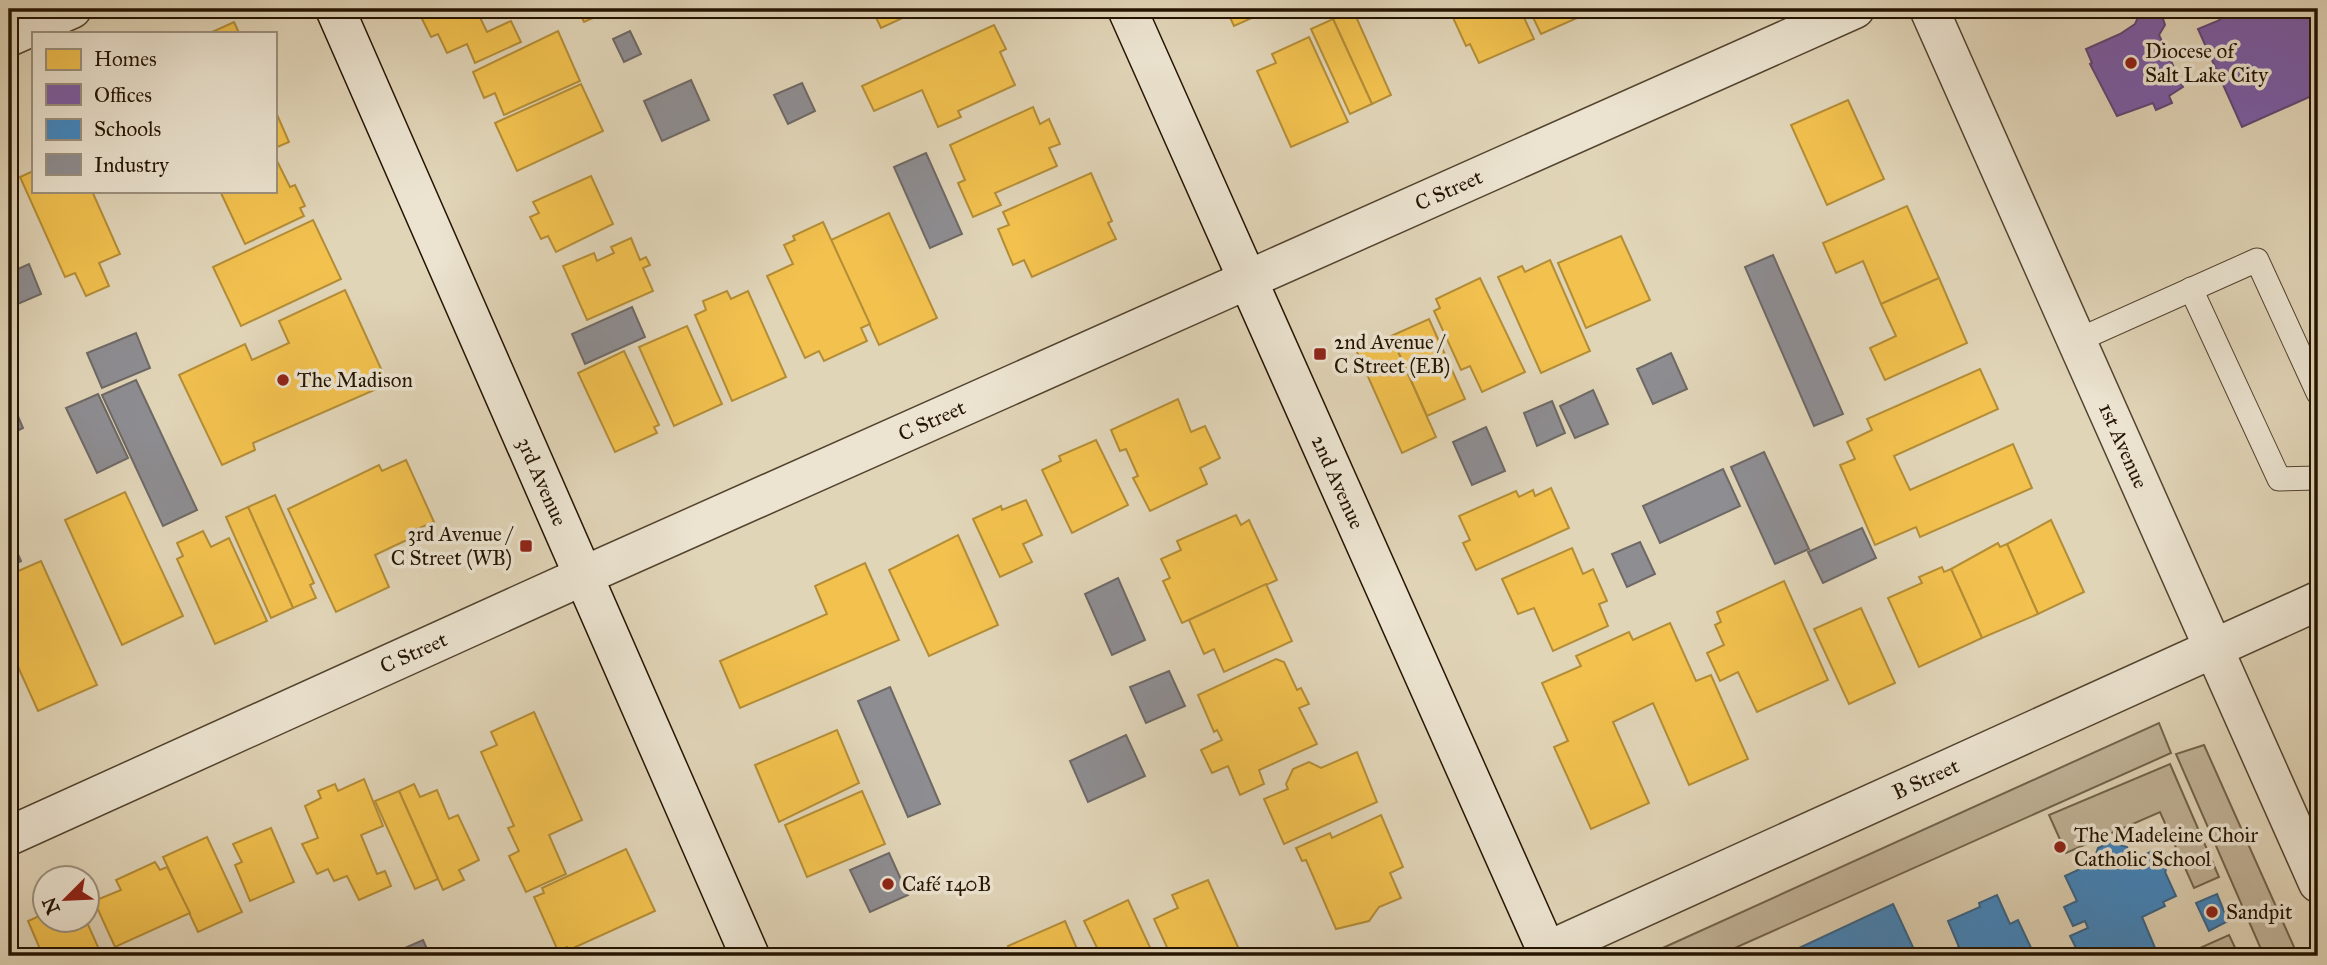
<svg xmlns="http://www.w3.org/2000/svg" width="2327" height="965" viewBox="0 0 2327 965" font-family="'IM FELL Great Primer',serif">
	<rect width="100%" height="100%" fill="#e1d5b8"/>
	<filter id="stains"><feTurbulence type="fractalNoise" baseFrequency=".00286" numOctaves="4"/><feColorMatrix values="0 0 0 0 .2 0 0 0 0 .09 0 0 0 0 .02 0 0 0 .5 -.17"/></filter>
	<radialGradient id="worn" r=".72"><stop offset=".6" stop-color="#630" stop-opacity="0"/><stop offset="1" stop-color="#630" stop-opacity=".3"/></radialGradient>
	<g fill="#c1b499" stroke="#72644d" stroke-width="2">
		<path d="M2159,723l12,30 -454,203h-72z"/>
		<path d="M2204,745l94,211h-34l-88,-202z"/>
		<path d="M2170,764l49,113 -25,11 -34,-76 -94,41 -17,-38z"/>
		<path d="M2229,935l10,21h-54l-1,-1z"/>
	</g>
	<g fill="#f2c14e" stroke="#b48d37" stroke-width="2">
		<path d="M424,9h52l11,23 24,-11 10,21 -46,21 -8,-19 -20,9 -9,-19 -7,3 -10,-20 5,-3z"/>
		<path d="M578,9h22l2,5 -18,8z"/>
		<path d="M872,9h50l-41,19z"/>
		<path d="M1226,9h46l-38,17z"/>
		<path d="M1449,9h71l14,30 -55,24 -9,-19 -4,2z"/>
		<path d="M1529,9h66v1l-54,24z"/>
		<path d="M1353,10l38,85 -19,9 -39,-85z"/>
		<path d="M1333,19l39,85 -22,10 -39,-85z"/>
		<path d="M234,22l5,11h-29z"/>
		<path d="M994,25l12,24 -6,3 15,33 -57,26 3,6 -23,10 -16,-37 -48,21 -12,-25z"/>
		<path d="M558,31l22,50 -76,34 -9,-22 -11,5 -11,-26z"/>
		<path d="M1309,37l39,85 -57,25 -34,-76 19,-8 -4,-9z"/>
		<path d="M581,84l22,47 -86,40 -22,-48z"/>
		<path d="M1848,100l36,79 -57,26 -36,-80z"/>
		<path d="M1033,107l7,17 9,-5 11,25 -11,4 8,18 -62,27 6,12 -28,12 -15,-34 7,-3 -15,-35z"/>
		<path d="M275,110l14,32 -14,6z"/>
		<path d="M276,159l14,28 5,-2 10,21 -5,2 4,8 -59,28 -25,-53h55z"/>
		<path d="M33,171v20h59l28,63 -21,9 10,23 -23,10 -11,-23 -10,4 -45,-100z"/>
		<path d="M1091,173l21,48 -4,2 8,16 -84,38 -8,-17 -11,5 -15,-36 11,-4 -6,-13z"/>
		<path d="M591,176l22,48 -57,28 -8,-16 -7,3 -11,-22 9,-4 -6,-11z"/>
		<path d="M1907,206l32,72 -58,26 -18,-43 -27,12 -13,-30z"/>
		<path d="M889,213l48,105 -58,27 -48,-105z"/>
		<path d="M313,220l28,59 -100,47 -28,-59z"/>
		<path d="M823,222l47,102 -9,4 6,13 -43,20 -5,-10 -14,7 -38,-82 26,-12 -9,-19 11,-5 -2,-4z"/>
		<path d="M1621,236l29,64 -64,28 -28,-65z"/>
		<path d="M631,238l9,22 6,-3 4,8 -7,3 10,23 -66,29 -24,-54 31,-13 3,8 17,-8 -3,-6z"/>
		<path d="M1550,260l40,91 -49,22 -43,-96 24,-11 3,6z"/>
		<path d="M1480,278l45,94 -43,20 -12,-26 -9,4 -27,-59 6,-3 -4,-9z"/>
		<path d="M1939,278l28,65 -82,37 -15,-32 26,-12 -15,-32z"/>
		<path d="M345,290l43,94 -135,59 2,7 -33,15 -43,-90 66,-31 7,16 37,-17 -10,-22z"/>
		<path d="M727,291l4,8 17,-8 38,86 -54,24 -37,-86 11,-5 -3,-9z"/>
		<path d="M1429,319l36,80 -38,17 -36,-80z"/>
		<path d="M687,326l35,78 -48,22 -35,-79z"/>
		<path d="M1391,336l45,101 -34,16 -45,-101z"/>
		<path d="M624,351l35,74 -5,2 3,6 -42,19 -37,-79z"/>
		<path d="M1980,369l18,40 -104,47 16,34 103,-46 19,44 -112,49 -4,-10 -41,18 -35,-80 15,-6 -8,-17 25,-12 -5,-11z"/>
		<path d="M1178,399l13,33 14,-6 15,32 -20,10 7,16 -57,27 -17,-33 5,-2 -12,-27 -6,2 -9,-21z"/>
		<path d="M1096,440l32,65 -56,28 -30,-63 19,-9 -2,-5z"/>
		<path d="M406,460l28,62 -24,10 3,5 -38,18 14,32 -53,25 -48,-103 91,-44 3,6z"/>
		<path d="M1551,488l18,40 -93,42 -13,-27 7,-3 -11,-24 57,-25 3,6 14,-7 2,6z"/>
		<path d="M125,492l58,124 -61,29 -57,-125z"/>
		<path d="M275,495l39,88 -4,2 6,13 -23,10 -45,-101z"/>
		<path d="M1026,500l16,35 -19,9 9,18 -32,15 -27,-58 28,-13 1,4z"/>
		<path d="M248,507l45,101 -22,10 -45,-101z"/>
		<path d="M1236,515l5,10 8,-5 28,60 -95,43 -19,-42 7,-3 -9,-19 20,-9 -4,-9z"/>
		<path d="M2051,520l33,72 -46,22 -31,-70z"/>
		<path d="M203,531l8,16 18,-9 38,83 -52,23 -38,-85 6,-3 -6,-13z"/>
		<path d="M958,535l40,90 -69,31 -40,-86z"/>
		<path d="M1998,543l2,4 7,-3 31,70 -56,24 -31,-69z"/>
		<path d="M1572,548l11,26 10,-5 14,32 -8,3 9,22 -55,25 -19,-43 -16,6 -16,-35z"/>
		<path d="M41,561l56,124 -59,26 -29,-64v-72z"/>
		<path d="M865,563l34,77 -159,68 -20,-47 107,-47 -12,-28z"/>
		<path d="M1942,567l2,5 7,-3 31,69 -63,29 -31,-69 34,-15 -3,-6z"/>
		<path d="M1784,581l44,99 -71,32 -19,-40 -18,9 -13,-28 17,-8 -9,-20 6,-3 -4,-10z"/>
		<path d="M1266,584l26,57 -68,31 -10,-23 -10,5 -15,-34z"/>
		<path d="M1861,608l34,75 -46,21 -35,-75z"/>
		<path d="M1670,623l26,58 15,-6 37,84 -59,26 -36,-82 -40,19 36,81 -58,26 -37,-82 14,-6 -26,-58 39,-17 -5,-10 53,-24 4,8z"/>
		<path d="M1276,659l8,3 13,28 4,-2 8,16 -10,4 18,36 -58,26 5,14 -24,11 -12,-29 -16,7 -11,-23 21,-10 -5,-10 -3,2 -16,-37z"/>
		<path d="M534,712l48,108 -33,15 17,39 -40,18 -17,-36 10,-5 -11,-23 6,-2 -33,-74 16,-7 -6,-13z"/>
		<path d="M837,730l22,53 -80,39 -24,-57z"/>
		<path d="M1357,752l20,50 -93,42 -20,-45 24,-10 -2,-5 7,-15 16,-7 12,6z"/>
		<path d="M364,779l19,47 -22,9 16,39 8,-3 6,15 -32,14 -12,-24 -13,5 -6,-12 -11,5 -15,-30 16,-6 -13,-32 16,-8 -3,-7 17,-7 3,7z"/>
		<path d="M414,784l6,13 17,-7 12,29 9,-4 21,45 -20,10 5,10 -21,10 -44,-99z"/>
		<path d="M399,791l39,88 -23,10 -40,-88z"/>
		<path d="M862,791l23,53 -78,33 -22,-52z"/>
		<path d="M1381,815l22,52 -13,6 11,25 -22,9 -10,14 -33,8 -30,-69 -4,1 -6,-13 34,-15 2,5z"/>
		<path d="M271,828l23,54 -44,19 -15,-36 7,-3 -9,-18z"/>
		<path d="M207,837l35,75 -44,20 -35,-75z"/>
		<path d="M626,849l29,62 -86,39 -2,-3 -9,4 -24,-54 10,-4 -2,-5z"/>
		<path d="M155,862l5,8 7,-3 23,46 -75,34 -21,-46 27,-11 -5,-10z"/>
		<path d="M1208,880l34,76h-71l-17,-37 24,-11 -6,-13z"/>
		<path d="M1128,900l26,56h-53l-17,-35z"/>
		<path d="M46,913v7h40l16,36h-59l-15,-35z"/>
		<path d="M1065,921l15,35h-67l-5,-10z"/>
	</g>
	<g fill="#7b5ea7" stroke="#614875" stroke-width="2">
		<path d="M2215,9h103v84l-76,34 -44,-98 22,-9z"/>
		<path d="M2148,11l14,5 3,9 -6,10 24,52 -14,9 3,7 -16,7 -3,-7 -36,13 -27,-52 2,-1 -6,-14 34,-15 15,-10 4,-9z"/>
	</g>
	<g fill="#3f88c5" stroke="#37658a" stroke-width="2">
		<path d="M2111,842l16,5 6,13 24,-11 6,1 6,13 -4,9 11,24 -13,6 2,4 -23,11 16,38 -3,1h-75l-10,-20 18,-8 -3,-7 -12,5 -9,-19 13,-6 -12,-25 28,-13 5,-15z"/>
		<path d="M2217,894l11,27 -19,10 -13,-28z"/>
		<path d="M1997,895l13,29 8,-4 15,32 -9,4h-69l-3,-6 7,-3 -11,-26 32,-14 -1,-4z"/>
		<path d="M1893,904l24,52h-135z"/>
	</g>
	<g fill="#8d8d92" stroke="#6e6966" stroke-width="2">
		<path d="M630,31l11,23 -17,8 -11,-23z"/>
		<path d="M691,80l18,40 -47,21 -18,-40z"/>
		<path d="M802,83l13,28 -27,13 -14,-29z"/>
		<path d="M926,153l36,81 -32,14 -36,-81z"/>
		<path d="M1773,255l70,159 -29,12 -69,-159z"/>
		<path d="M29,264l12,30 -28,12 -4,-10v-23z"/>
		<path d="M632,307l13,30 -60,27 -13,-30z"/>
		<path d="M136,333l14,35 -48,20 -15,-35z"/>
		<path d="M1671,353l16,36 -34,15 -16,-35z"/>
		<path d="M136,380l61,130 -34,16 -61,-131z"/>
		<path d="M1593,390l15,34 -33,14 -15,-32z"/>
		<path d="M98,394l30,64 -31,15 -31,-65z"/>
		<path d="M9,395l14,33 -14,7z"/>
		<path d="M1552,401l13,32 -28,13 -13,-33z"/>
		<path d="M1486,427l19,44 -33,14 -19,-43z"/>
		<path d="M1764,452l45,97 -34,15 -44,-97z"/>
		<path d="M1723,469l17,37 -80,37 -17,-37z"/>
		<path d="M1862,528l14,30 -53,25 -15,-31z"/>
		<path d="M9,534l12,27 -12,6z"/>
		<path d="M1640,542l15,32 -28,13 -15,-33z"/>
		<path d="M1118,578l27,62 -33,15 -27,-61z"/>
		<path d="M1169,671l16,35 -39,17 -16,-36z"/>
		<path d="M890,687l50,117 -32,13 -50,-116z"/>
		<path d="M1126,735l19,41 -57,26 -18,-41z"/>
		<path d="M889,853l19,42 -38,17 -20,-42z"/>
		<path d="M423,940l7,16h-38l-1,-2z"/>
	</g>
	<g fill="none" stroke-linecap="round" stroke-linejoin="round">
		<defs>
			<g id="lane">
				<path d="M2191,289l88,190 39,-1"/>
				<path d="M2076,341l181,-81 61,133"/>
			</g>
			<g id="street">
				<path id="s1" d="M1929,9l389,874"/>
				<path d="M9,37l63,-28"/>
				<path id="s2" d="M9,836l574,-260 1272,-567"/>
				<path id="s3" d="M1547,951l771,-350"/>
			</g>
			<g id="secondary">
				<path id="s4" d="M335,9l415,947"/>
				<path id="s5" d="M1127,9l422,947"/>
			</g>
		</defs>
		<use href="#lane" stroke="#53442f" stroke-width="25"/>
		<use href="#street" stroke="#53442f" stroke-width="41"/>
		<use href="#secondary" stroke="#241401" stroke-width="41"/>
		<use href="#lane" stroke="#ece4d1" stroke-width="23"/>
		<use href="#street" stroke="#ece4d1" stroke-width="38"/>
		<use href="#secondary" stroke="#ece4d1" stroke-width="38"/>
	</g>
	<g fill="#8f2418" stroke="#ece4d1" stroke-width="2.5">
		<circle cx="2131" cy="63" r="7"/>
		<rect x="1313" y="347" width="14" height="14" rx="3.5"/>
		<circle cx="283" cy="380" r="7"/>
		<rect x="519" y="539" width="14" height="14" rx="3.5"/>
		<circle cx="2060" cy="847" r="7"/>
		<circle cx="888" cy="884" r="7"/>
		<circle cx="2212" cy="912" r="7"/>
	</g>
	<g text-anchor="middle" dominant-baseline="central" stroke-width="7" stroke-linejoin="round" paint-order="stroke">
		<g font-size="21" fill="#241401" stroke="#ece4d1" text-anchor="start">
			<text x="2145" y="51">Diocese of<tspan x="2145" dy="24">Salt Lake City</tspan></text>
			<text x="1334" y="342">2nd Avenue /<tspan x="1334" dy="24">C Street (EB)</tspan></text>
			<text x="297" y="380">The Madison</text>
			<text x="512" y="534" text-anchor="end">3rd Avenue /<tspan x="512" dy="24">C Street (WB)</tspan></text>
			<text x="2074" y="835">The Madeleine Choir<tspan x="2074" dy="24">Catholic School</tspan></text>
			<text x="902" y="884">Café 140B</text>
			<text x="2226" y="912">Sandpit</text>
		</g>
		<g font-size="21" fill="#241401" stroke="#ece4d1">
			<text stroke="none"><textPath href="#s2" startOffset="1578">C Street</textPath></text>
			<text stroke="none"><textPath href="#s2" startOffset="1012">C Street</textPath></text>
			<text stroke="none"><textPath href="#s1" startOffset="478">1st Avenue</textPath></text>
			<text stroke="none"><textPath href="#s5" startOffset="518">2nd Avenue</textPath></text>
			<text stroke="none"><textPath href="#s4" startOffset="516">3rd Avenue</textPath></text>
			<text stroke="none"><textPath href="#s2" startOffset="444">C Street</textPath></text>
			<text stroke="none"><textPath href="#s3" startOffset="416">B Street</textPath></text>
		</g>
	</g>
	<rect width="2327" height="965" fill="none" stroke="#e1d5b8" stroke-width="35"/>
	<rect x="10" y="10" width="2306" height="944" fill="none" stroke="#241401" stroke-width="3.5"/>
	<rect x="18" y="18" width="2292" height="930" fill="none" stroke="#241401" stroke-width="2"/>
	<rect x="32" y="32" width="245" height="161" fill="#ece4d1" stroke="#9c917e" stroke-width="2"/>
	<rect x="46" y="49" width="35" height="21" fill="#f2c14e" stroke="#9c917e" stroke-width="2"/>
	<text x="94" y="66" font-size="21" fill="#241401">Homes</text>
	<rect x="46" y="84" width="35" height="21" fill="#7b5ea7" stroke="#9c917e" stroke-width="2"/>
	<text x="94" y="102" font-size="21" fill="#241401">Offices</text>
	<rect x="46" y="119" width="35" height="21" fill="#3f88c5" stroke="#9c917e" stroke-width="2"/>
	<text x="94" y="136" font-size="21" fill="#241401">Schools</text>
	<rect x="46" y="154" width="35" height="21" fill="#8d8d92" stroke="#9c917e" stroke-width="2"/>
	<text x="94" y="172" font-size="21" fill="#241401">Industry</text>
	<g transform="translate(66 899) rotate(246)"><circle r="33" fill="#ece4d1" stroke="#9c917e" stroke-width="2"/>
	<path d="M0-5L12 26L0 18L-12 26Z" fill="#8f2418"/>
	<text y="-10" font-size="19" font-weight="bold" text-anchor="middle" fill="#241401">N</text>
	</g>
	<rect width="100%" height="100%" filter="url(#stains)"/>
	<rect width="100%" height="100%" fill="url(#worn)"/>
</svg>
